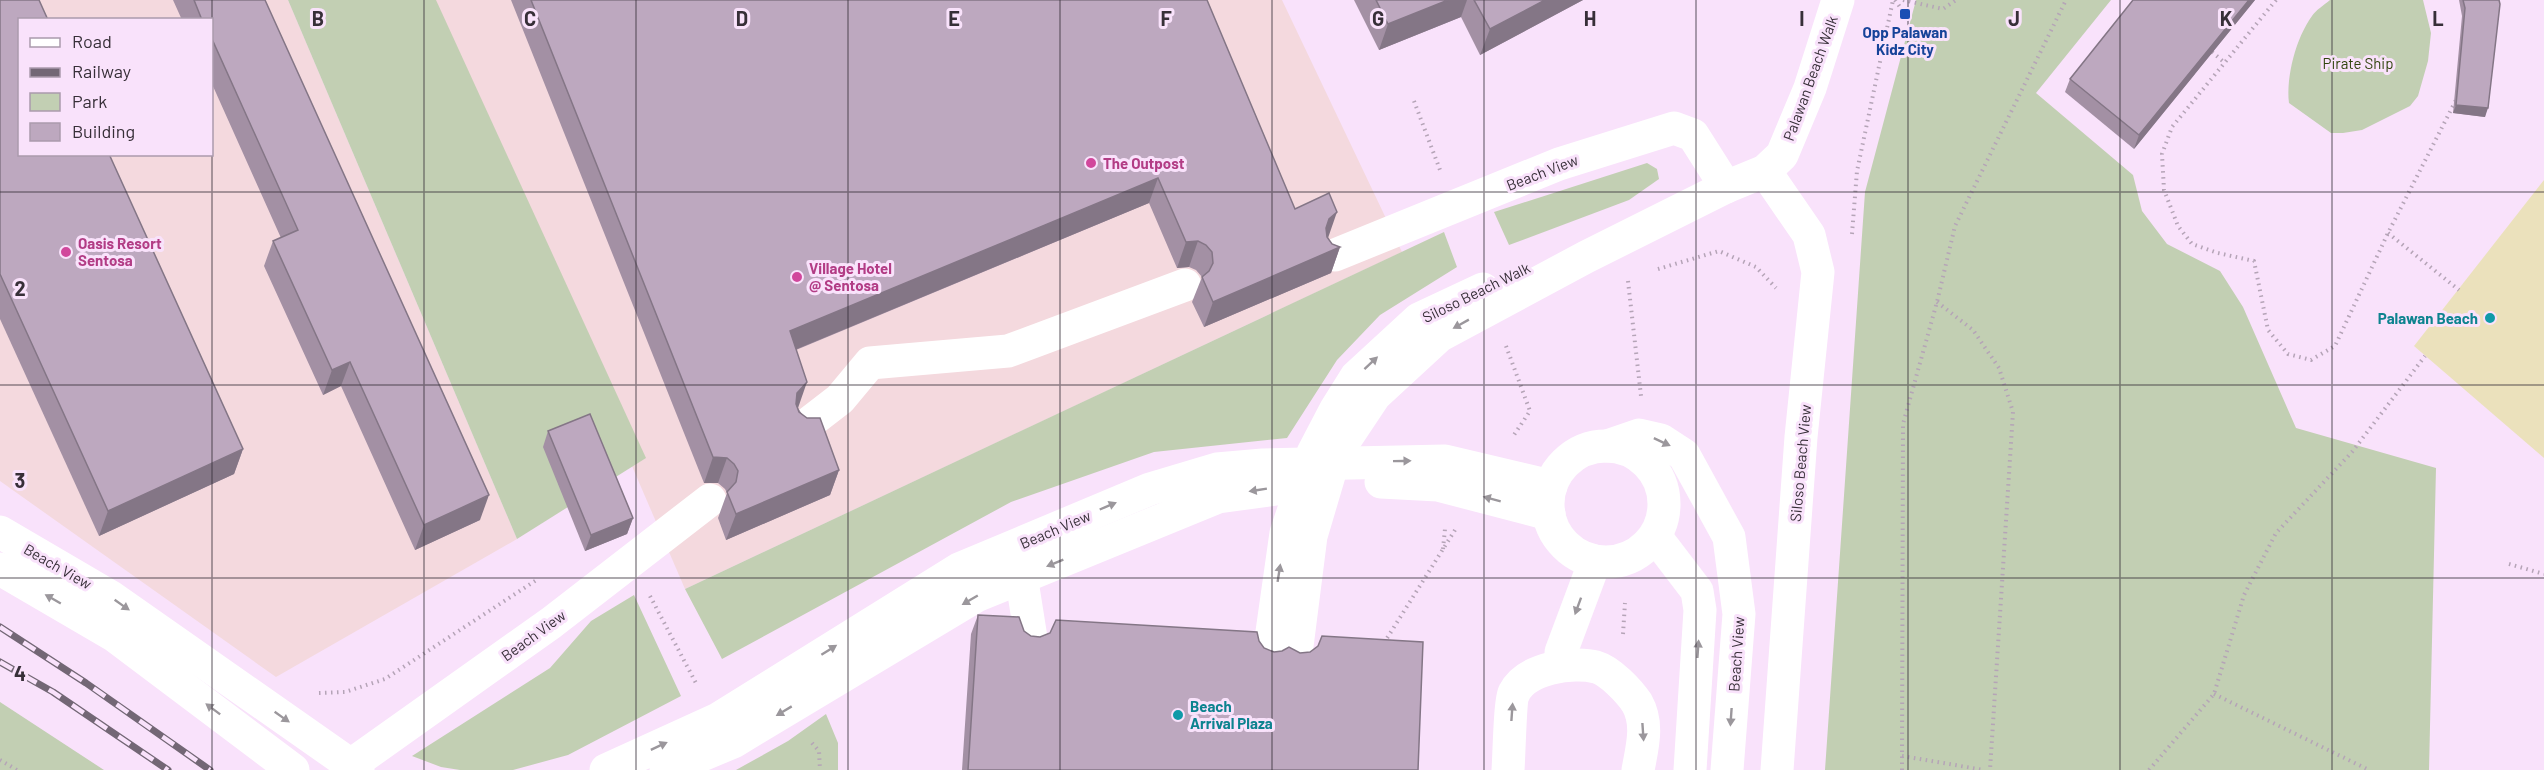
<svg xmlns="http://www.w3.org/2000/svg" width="2544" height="770" viewBox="0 0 2544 770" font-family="Barlow,sans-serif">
	<rect width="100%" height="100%" fill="#f9e2fb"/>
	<g fill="#f4d9de" fill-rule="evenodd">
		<path d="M0,0h288l229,539 -241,138 -276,-196zM20,20h192v134h-192z"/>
		<path d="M431,0h851l120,252 -717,337z"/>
	</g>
	<g fill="#c2cfb3">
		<path d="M288,0h148l210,458 -129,81z"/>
		<path d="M1916,0h195l-75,93 97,82 9,36 25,33 53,27 23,36 53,121 140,40 -7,302h-604l40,-578z"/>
		<path d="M2330,0h93l8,33 -3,28 -10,35 -8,10 -48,24 -19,3h-12l-42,-30c-3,-27 7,-65 23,-87 4,-6 12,-11 18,-16z"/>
		<path d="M1647,163l10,6 2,10 -30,21 -120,45 -15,-33z"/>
		<path d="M1444,232l13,35 -77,48 -43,45 -50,78 -133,14 -143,50 -289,157 -37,-70z"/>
		<path d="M634,595l47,101 -113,59 -55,15h-53l-19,-3 -29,-11 138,-88 41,-47z"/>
		<path d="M0,702l104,68h-104z"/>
		<path d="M826,714l12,29v27h-102l52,-29z"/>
	</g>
	<path fill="#ebe1bc" d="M2544,180v278l-130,-112z"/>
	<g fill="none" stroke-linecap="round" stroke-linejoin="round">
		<g stroke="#b5a4b7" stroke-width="4" stroke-dasharray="1.5 4.5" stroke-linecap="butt">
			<path d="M1895,0l10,14"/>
			<path d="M1903,0l40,9 13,-9"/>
			<path d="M2276,0l-104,127 -10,27 2,36 14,36 14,18 26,9 36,8 14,69 20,24 23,6 24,-14 53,-113 68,-133"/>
			<path d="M2212,52l13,11"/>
			<path d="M1414,101l26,69"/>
			<path d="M2388,233l71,57"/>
			<path d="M1852,234l5,-63 36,-171"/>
			<path d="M1658,269l61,-18 37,16 20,21"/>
			<path d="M1628,281l13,115"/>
			<path d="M1937,302l36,28 26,38 14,44 -23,358"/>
			<path d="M1506,346l24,65 -16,24"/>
			<path d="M1443,549l2,-20"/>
			<path d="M2509,564l35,10"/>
			<path d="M650,596l47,89"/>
			<path d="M1623,634l2,-31"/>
			<path d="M1384,643l71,-113"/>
			<path d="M319,693l26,-1 40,-13 153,-100"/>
			<path d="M2214,694l155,76"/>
			<path d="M812,743l7,8 1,19"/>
			<path d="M1902,756l82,14"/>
			<path d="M0,760l17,10"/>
			<path d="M1902,770l1,-346 34,-122 18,-76 111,-226"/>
			<path d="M2149,770l65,-76 30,-99 32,-62 76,-81 73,-96"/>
		</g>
		<g stroke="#fff" stroke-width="33">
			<path d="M1765,171l44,64 9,37 -17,165 -24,333"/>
			<path d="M1335,255l224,-91 115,-36 19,7 33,52"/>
			<path d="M805,426l35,-27 30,-36 138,-12 177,-66"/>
			<path d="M1607,446l32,-11 22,5 23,15 45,82 10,77 -12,156"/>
			<circle cx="1606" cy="504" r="58"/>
			<path d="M1381,482l57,3 111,29"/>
			<path d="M0,532l111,65 247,173"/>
			<path d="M1655,536l42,55 3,19 -10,160"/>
			<path d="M1018,556l13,82"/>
			<path d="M0,569l115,67 178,134"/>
			<path d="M1561,652l34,-91"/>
			<path d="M1269,653l17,-120 27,-80 23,-44 20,-32 63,-58 64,-30"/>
			<path d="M1296,654l15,-118 24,-81 40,-60 64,-59 147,-79 140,-70 39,-16 17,-16 28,-67 28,-88"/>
			<path d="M347,770l4,-5 200,-142 159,-123"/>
			<path d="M606,770l112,-51 241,-150 191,-80 67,-20 46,-4 182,-4 106,25"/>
			<path d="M666,770l67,-28 243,-146 242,-99 102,-14"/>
			<path d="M1508,770c1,-13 2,-70 6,-77 12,-25 59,-32 82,-26 14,4 33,24 41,36 12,21 5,45 1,67"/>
		</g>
		<defs>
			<g id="rail">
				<path d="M0,627l86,56 124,87"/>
				<path d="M0,662l53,30 115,78"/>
			</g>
		</defs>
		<use href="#rail" stroke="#736775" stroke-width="7"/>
		<use href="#rail" stroke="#f9e2fb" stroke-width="4.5" stroke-dasharray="14" stroke-linecap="butt"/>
	</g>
	<g fill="#a390a4">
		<path d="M0,0l243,449 -9,25 -135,62 -99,-217z"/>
		<path d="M173,0h92l215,520 -65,30 -74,-164 -18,9 -59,-129 9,-25 8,-3 -69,-154v-64h-30z"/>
		<path d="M511,0h696l88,209 33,29 4,6 8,3 -9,26 -127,54 -12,-25 10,-25 -6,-7 -7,-3 -12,1 -28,-65 -353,147 2,58 41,62 -9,25 -104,45 -8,-22 9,-25 -2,-4 -7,-6h-14z"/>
		<path d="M1354,0h229l-103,55 -19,-38 -82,33z"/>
		<path d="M2133,0h122l-121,149 -69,-57 5,-13z"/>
		<path d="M2459,0h40l-14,117 -32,-4 9,-97z"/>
		<path d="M548,431l85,87 -6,16 -42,17 -42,-104z"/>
		<path d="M978,615l46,16 7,5 9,1 219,4 5,7 154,122h-456l9,-136z"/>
	</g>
	<g fill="#847686">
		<path d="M1448,0h19l-6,17 -82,33 9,-26z"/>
		<path d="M1545,0h38l-103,55 10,-26z"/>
		<path d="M2249,0h6l-121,149 5,-14z"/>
		<path d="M2456,105l32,3 -3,9 -32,-4z"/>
		<path d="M1158,178l-9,25 -369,153 10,-25z"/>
		<path d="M1337,212l-9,26 -8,6 9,-25z"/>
		<path d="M1198,241l-9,26 -12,1 9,-26z"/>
		<path d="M1340,247l-9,26 -127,54 9,-25z"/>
		<path d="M350,362l-9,24 -18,9 9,-25z"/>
		<path d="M807,382l-9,26 -10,10 9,-25z"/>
		<path d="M243,449l-9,25 -135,62 9,-25z"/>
		<path d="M713,457l14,1 -9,25h-14z"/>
		<path d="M839,470l-9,25 -104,45 10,-26z"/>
		<path d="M489,495l-9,25 -65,30 9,-25z"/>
		<path d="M633,518l-6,16 -42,17 6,-16z"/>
	</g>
	<g fill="#bda8bf" stroke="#847686" stroke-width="1.5">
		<path d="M0,0h39l9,20h-28v134h89l134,295 -135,62 -108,-237z"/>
		<path d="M194,0h71l224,495 -65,30 -74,-163 -18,8 -59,-129 25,-11 -86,-191v-19h-10z"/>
		<path d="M531,0h676l88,209 34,-16 8,19 -8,7 -3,9 1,9 5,7 8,3 -127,55 -11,-25 7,-6 4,-8 -1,-11 -6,-7 -8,-4 -12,1 -28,-64 -368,153 17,51 -10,11 -1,11 3,8 8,6h13l19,52 -103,44 -9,-22 9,-10 2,-11 -4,-7 -7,-6 -14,-1z"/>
		<path d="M1376,0h72l-60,24z"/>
		<path d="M1474,0h71l-55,29z"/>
		<path d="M2133,0h116l-110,135 -69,-56z"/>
		<path d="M2463,0h36l1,4 -12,104 -32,-3 9,-97z"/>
		<path d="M590,414l43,104 -42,17 -43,-104z"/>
		<path d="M978,615l41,2 5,14 7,5 9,1 10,-4 6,-13 201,12 2,9 5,7 10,4 8,-1 7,-4 11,6 10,-1 8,-6 4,-10 101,6 -5,128h-450z"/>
	</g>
	<defs><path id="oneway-solid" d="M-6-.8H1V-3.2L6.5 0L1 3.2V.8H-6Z" transform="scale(1.5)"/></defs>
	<g fill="#9b979c">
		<use href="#oneway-solid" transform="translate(1461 324) rotate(151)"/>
		<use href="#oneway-solid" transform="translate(1371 363) rotate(-43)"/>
		<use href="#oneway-solid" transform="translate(1662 442) rotate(25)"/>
		<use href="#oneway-solid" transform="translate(1402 461) rotate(-1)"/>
		<use href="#oneway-solid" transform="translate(1258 490) rotate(171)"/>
		<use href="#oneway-solid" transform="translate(1492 499) rotate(-165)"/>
		<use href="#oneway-solid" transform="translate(1108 506) rotate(-23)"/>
		<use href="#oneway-solid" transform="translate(1055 563) rotate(158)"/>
		<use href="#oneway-solid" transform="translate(1279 573) rotate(-81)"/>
		<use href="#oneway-solid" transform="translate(53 599) rotate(-150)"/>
		<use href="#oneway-solid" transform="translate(970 600) rotate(150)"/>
		<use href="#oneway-solid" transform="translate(122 605) rotate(35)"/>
		<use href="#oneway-solid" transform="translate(1578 606) rotate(110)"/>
		<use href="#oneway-solid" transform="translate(1698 649) rotate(-86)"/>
		<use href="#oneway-solid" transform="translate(829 650) rotate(-32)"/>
		<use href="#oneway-solid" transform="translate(213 709) rotate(-143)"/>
		<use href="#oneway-solid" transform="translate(784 711) rotate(149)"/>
		<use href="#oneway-solid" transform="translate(1512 712) rotate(-86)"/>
		<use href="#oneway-solid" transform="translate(282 717) rotate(35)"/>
		<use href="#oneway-solid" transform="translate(1731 717) rotate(94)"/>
		<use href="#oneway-solid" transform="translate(1643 732) rotate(86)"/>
		<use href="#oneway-solid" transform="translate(659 746) rotate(-25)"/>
	</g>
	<path fill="none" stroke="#372f38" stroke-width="1.5" stroke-opacity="0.55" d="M212,0v770M424,0v770M636,0v770M848,0v770M1060,0v770M1272,0v770M1484,0v770M1696,0v770M1908,0v770M2120,0v770M2332,0v770M0,192h2544M0,385h2544M0,578h2544"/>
	<rect fill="#1a4fb4" stroke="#f9e2fb" stroke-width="2" x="1899" y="8" width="12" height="12" rx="3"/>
	<g fill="#d1479c" stroke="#f9e2fb" stroke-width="2">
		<circle cx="1091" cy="163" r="6"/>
		<circle cx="66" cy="252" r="6"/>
		<circle cx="797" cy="277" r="6"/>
	</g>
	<g fill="#0f9aa8" stroke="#f9e2fb" stroke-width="2">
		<circle cx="2490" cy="318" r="6"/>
		<circle cx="1178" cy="715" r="6"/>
	</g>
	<g text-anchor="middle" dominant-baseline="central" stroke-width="6" stroke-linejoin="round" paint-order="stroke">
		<g font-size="15" font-weight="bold" fill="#164399" stroke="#f9e2fb">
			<text x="1905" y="32">Opp Palawan<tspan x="1905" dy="17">Kidz City</tspan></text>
		</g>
		<g font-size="15" fill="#30440d" stroke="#f9e2fb">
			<text x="2358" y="63">Pirate Ship</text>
		</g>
		<g font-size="15" fill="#372f38" stroke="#f9e2fb">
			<text transform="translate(1810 78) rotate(-70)">Palawan Beach Walk</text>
			<text transform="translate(1542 172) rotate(-21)">Beach View</text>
			<text transform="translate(1476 292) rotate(-26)">Siloso Beach Walk</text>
			<text transform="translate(1800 463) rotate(-85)">Siloso Beach View</text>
			<text transform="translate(1055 529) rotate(-23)">Beach View</text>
			<text transform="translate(58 566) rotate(30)">Beach View</text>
			<text transform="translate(533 635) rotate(-36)">Beach View</text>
			<text transform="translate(1736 654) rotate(-86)">Beach View</text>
		</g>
		<g font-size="15" font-weight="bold" fill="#b23c85" stroke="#f9e2fb" text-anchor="start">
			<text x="1103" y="163">The Outpost</text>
			<text x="78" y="243">Oasis Resort<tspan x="78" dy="17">Sentosa</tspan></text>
			<text x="809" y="268">Village Hotel<tspan x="809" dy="17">@ Sentosa</tspan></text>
		</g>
		<g font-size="15" font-weight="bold" fill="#0d838f" stroke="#f9e2fb" text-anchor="end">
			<text x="2478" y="318">Palawan Beach</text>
			<text x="1190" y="706" text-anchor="start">Beach<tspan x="1190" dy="17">Arrival Plaza</tspan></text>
		</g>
	</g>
	<g font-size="20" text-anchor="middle" font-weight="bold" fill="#372f38" stroke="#f9e2fb" stroke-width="6" stroke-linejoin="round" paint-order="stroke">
		<text x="318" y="26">B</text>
		<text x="530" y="26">C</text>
		<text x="742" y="26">D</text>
		<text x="954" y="26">E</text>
		<text x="1166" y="26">F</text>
		<text x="1378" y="26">G</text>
		<text x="1590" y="26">H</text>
		<text x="1802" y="26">I</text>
		<text x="2014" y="26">J</text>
		<text x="2226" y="26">K</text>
		<text x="2438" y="26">L</text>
		<text x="20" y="296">2</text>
		<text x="20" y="488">3</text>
		<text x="20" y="681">4</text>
	</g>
	<rect x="18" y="18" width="195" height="138" fill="#f9e2fb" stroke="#ab9aad" stroke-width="1.5"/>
	<rect x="30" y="38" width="30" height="9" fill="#ffffff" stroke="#ab9aad" stroke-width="1.5"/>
	<text x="72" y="48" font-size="18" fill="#372f38">Road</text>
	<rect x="30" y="68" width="30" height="9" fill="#736775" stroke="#ab9aad" stroke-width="1.5"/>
	<text x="72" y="78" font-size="18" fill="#372f38">Railway</text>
	<rect x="30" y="93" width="30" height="18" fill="#c2cfb3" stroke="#ab9aad" stroke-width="1.5"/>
	<text x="72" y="108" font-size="18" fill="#372f38">Park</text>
	<rect x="30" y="123" width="30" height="18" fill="#bda8bf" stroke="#ab9aad" stroke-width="1.5"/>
	<text x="72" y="138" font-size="18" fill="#372f38">Building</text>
</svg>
